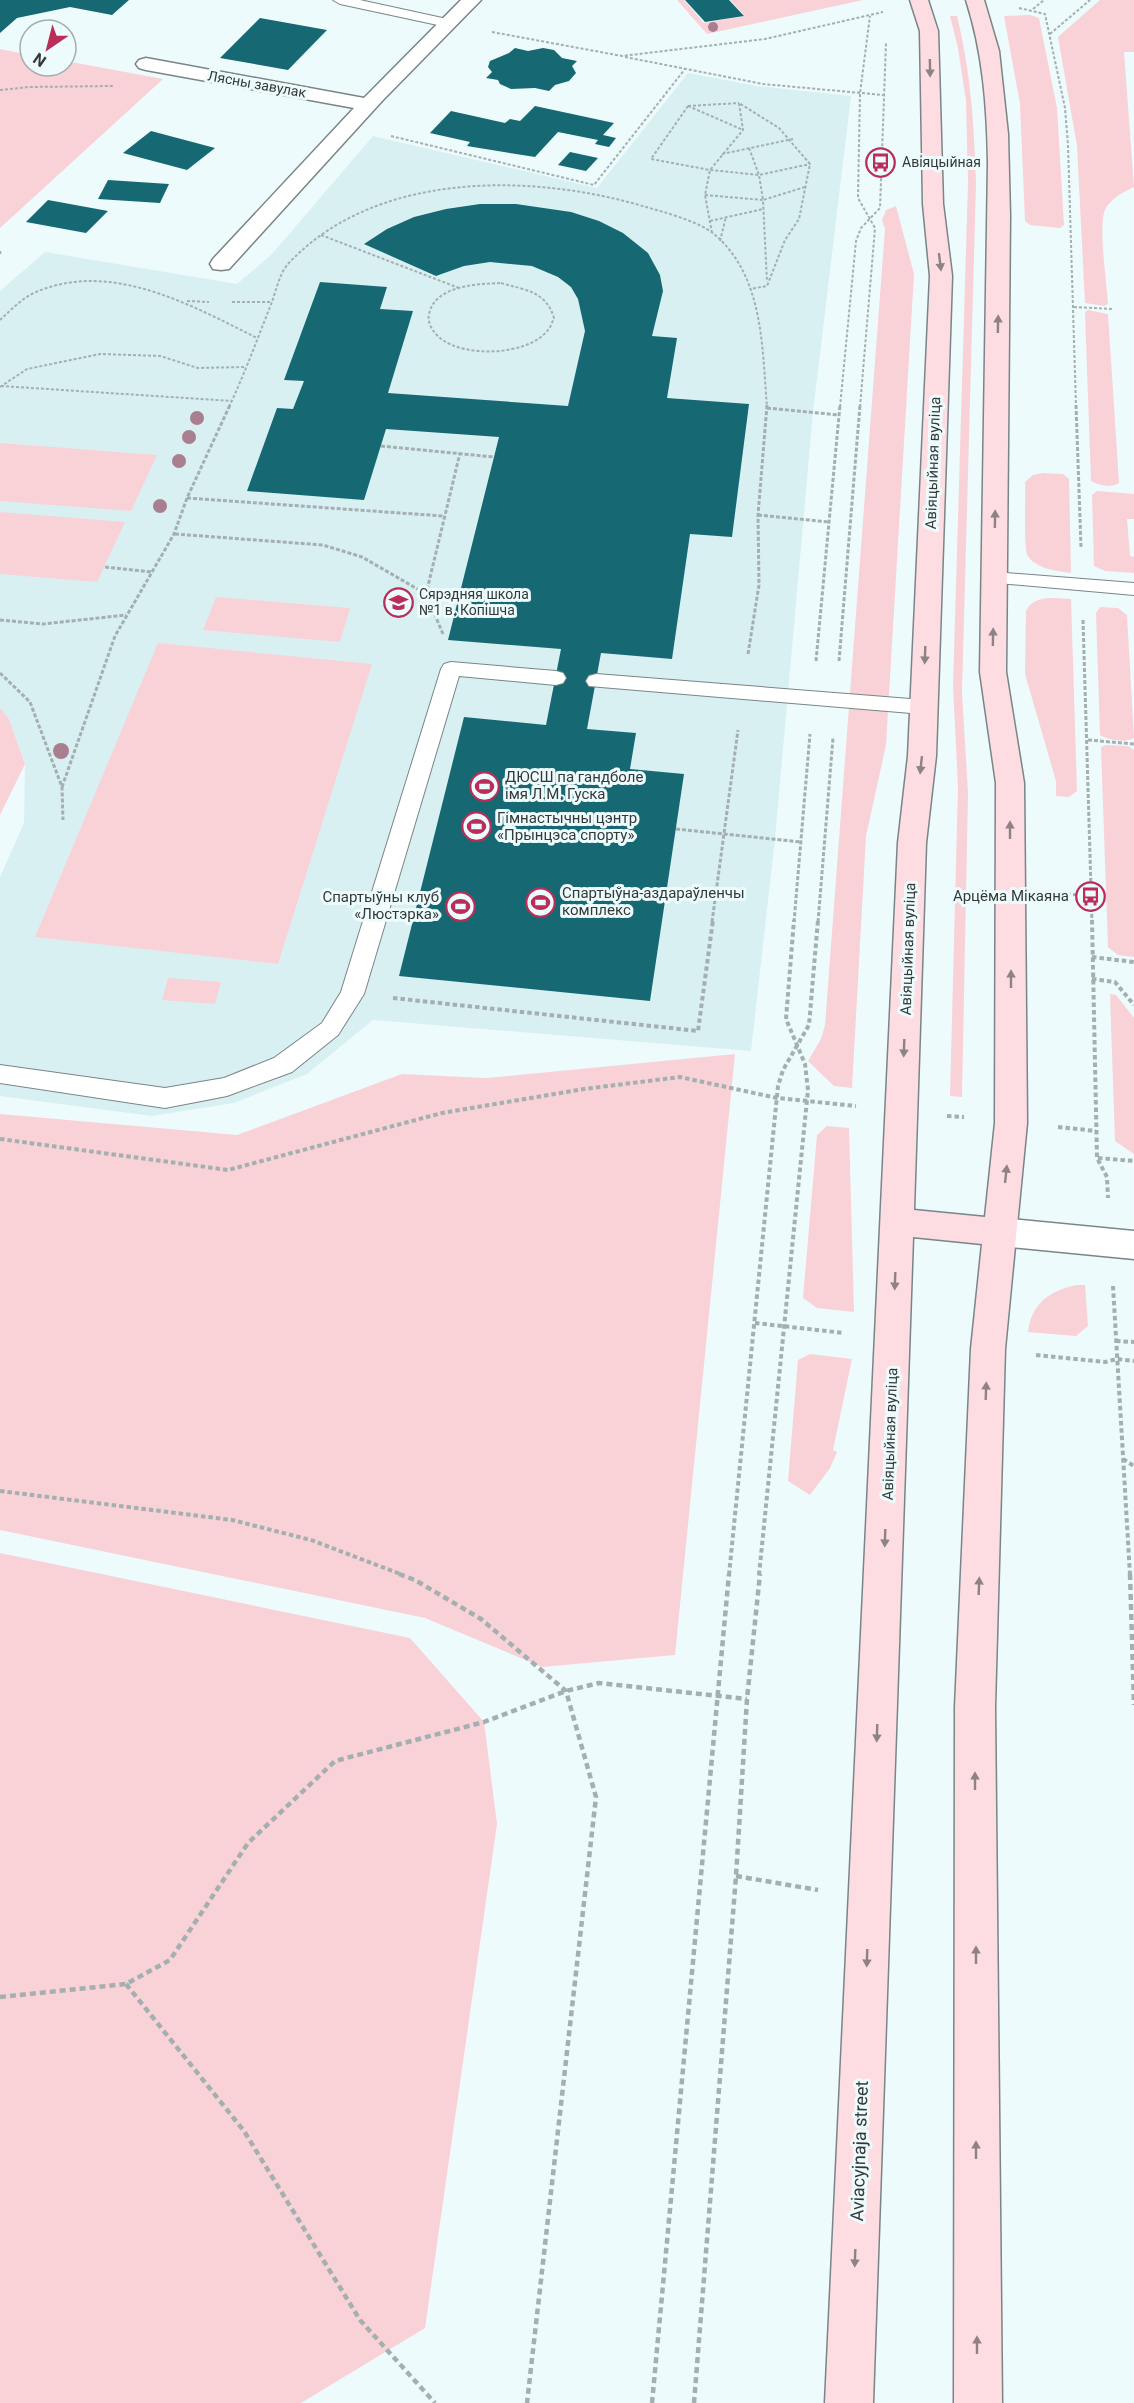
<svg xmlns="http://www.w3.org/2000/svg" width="1134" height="2403" viewBox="0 0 1134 2403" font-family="Roboto,sans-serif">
	<rect width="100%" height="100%" fill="#edfbfd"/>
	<path fill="#d9f0f3" d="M688,73l69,13 94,10 -38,316 -38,427 -24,212 -378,-31 -66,54 -73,29 -82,13 -152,-20v-219l24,-54 1,-59 -16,-45 -9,-11v-417l45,-39 192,32 35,-30 101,-118 224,52z"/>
	<g fill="#f9d2d8">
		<path d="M677,0h7l20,23 41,-7 -15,-16h133l-156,34z"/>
		<path d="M1100,0h34v52h-10l10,135c-11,5 -24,12 -29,23 -7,16 2,74 3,94l-4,2 -19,-3 -8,-157 -19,-109z"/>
		<path d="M1030,15l9,3 18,90 7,117 -4,3 -30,-3 -5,-4 -5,-117 -16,-88z"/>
		<path d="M950,16h7c14,58 17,107 19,167l-14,509 6,101 -6,304 -12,-1 8,-310 -5,-100 15,-504 -2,-81 -8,-53z"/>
		<path d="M0,49l30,6v11h36v-5l97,18 -163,149z"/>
		<path d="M896,206l18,68 -28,471 -20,91 -14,252 -18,-2 -26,-25 13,-22 4,-14 60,-796 -3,-9 4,-10z"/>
		<path d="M1088,310l20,4 11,169c-8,5 -20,3 -28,-2l-6,-169z"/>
		<path d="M0,443l157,12 -26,56 -131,-10z"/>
		<path d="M1043,473l20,1 6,5 2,94c-14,-2 -35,-4 -43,-17 -5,-6 -2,-62 -3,-74l8,-7z"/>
		<path d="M1097,491l37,3v25h-7l3,37 4,1v16l-29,-2 -11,-5 -2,-71z"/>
		<path d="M0,512l125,10 -28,60 -97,-8z"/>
		<path d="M216,597l134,11 -10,34 -137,-12z"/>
		<path d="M1055,598l16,1 6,192 -8,6 -13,-1v-15l-31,-107 1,-63c6,-12 17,-13 29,-13z"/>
		<path d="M1100,607l18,1 9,7 7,123c-9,5 -25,2 -34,-3l-4,-122z"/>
		<path d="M158,643l214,21 -94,300 -243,-27z"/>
		<path d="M0,708l9,11 16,45 -25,51z"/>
		<path d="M1106,745l22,1 6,4v207l-16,-2 -10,-8 -7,-200z"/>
		<path d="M168,978l53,4 -6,22 -53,-4z"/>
		<path d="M1110,994l6,1 18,23v136l-19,-13z"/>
		<path d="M735,1054l-60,601 -133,12 -117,-49 -425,-88v-416l237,21 165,-61 84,4z"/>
		<path d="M827,1126l22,2 5,184 -37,-4 -14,-10 14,-163z"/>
		<path d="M1077,1285h8l3,41 -12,10 -48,-4c3,-29 23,-42 49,-47z"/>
		<path d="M810,1354l42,5 -19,91 4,2 -7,16 -20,27 -22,-14 10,-121z"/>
		<path d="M0,1553l410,85 74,84 13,102 -72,504 -124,75h-301z"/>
	</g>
	<g fill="#166973">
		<path d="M0,0h129l-17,15 -42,-8 -53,11 -17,15z"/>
		<path d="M685,0h44l15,16 -39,6z"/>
		<path d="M260,18l67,12 -39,40 -68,-12z"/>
		<path d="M515,48l13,3 15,-3 11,2 8,8 15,3 -5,5 4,7 -7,8 -14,4 -6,6 -14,-3 -24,1 -11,-5 -2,-4 -12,-2 6,-6 -4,-5 2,-6 19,-8z"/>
		<path d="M535,106l79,17 -11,12 13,3 -7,9 -14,-3 3,-4 -40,-8 -23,25 -68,-11 3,-4 -40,-9 21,-22 54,12 5,-4 10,2z"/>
		<path d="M151,131l64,17 -28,22 -64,-17z"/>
		<path d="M570,152l28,6 -12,13 -28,-6z"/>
		<path d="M108,180l61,4 -9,19 -62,-4z"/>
		<path d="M48,200l60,11 -22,22 -60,-11z"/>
		<path d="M480,204h36l55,8 28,9 24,12 25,20 12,22 3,16 -11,45 25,2 -10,60 82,6 -17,133 -42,-3 -18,125 -71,-6 -14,76 49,4 -6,36 54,5 -34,227 -251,-25 65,-259 82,8 15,-76 -113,-9 51,-203 -113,-8 -22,71 -117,-9 30,-83 16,1 11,-28 -20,-1 36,-98 67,5 -7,22 33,2 -25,82 180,13 17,-75 -7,-32 -7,-12 -13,-10 -26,-11 -42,-4 -26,4 -28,10 -72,-32 23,-15 27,-12 32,-8z"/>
	</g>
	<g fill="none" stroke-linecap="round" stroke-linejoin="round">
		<defs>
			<g id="lane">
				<path d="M333,0h27l87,19 7,4 -7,4 -107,-23z"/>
				<path d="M994,572l140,11v12l-147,-13 -3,-4 3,-4z"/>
				<path d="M451,662l105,9 7,2 3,5 -3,5 -7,2 -97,-9 -95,318 -26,41 -46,37 -65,24 -62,12 -165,-25v-18l165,23 59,-10 50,-20 48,-35 19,-31 100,-323 3,-5z"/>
				<path d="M596,674l327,26 7,2 3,5 -3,5 -7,2 -334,-28 -3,-5 3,-5z"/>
			</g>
			<g id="street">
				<path d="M461,0h20l-99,101 -153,168 -8,1 -8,-1 -3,-5 3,-5 141,-151 -208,-38 -7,-2 -3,-4 3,-4 7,-2 218,40z"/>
				<path d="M1000,1218l134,13v28l-134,-13 -12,-4 -5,-10 5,-10z"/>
			</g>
			<path id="secondary" d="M910,0h18l10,31 5,173 9,72 -16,480 -10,87 -12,367 71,7 10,-94 1,-340 -16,-111 8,-510c-1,-56 -5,-109 -22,-162h18l15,51 9,83 2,82 -4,456 18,111 3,340 -22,226 -10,358 7,696h-48l1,-696 16,-358 11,-105 -69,-7 -40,1166h-48l73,-1560 10,-87 22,-480 -7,-72 -3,-173z"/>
		</defs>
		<use href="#lane" stroke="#798587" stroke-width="2"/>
		<use href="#street" stroke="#798587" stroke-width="3"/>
		<use href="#secondary" stroke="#798587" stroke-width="3"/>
		<g stroke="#a4afb0" stroke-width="2" stroke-dasharray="3 2" stroke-linecap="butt">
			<path d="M1019,8l26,6 20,94 3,37 8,262"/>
			<path d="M1033,9l11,-9"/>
			<path d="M492,32l130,24 143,-17 118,-27"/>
			<path d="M1050,34l40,-34"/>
			<path d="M625,57l138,27 120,11"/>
			<path d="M0,90l29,-3 84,-1"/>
			<path d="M688,106l-37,53 59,11 49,5 51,-11"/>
			<path d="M688,106l55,24"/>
			<path d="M688,106l51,-3"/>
			<path d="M391,136l203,49 91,-116"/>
			<path d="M749,148l10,27 4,25 42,-13"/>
			<path d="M722,154l71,-15"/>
			<path d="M705,195l58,5 4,82"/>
			<path d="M710,221l53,-12"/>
			<path d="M712,233l-7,-38 5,-25 33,-40 -4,-27 40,25 31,36 -11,55 -14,21 -18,46 -17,3"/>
			<path d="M321,235l138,53"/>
			<path d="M720,241l6,-24"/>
			<path d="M0,251l1,4"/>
			<path d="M501,283c24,7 45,8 53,35 -2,4 -3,9 -6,12 -20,26 -84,28 -108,8 -7,-6 -13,-15 -11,-24 6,-29 49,-30 72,-31z"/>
			<path d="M187,301l22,1"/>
			<path d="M232,302h38"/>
			<path d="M1074,307l38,2"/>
			<path d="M0,320c11,-10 22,-22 36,-28 75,-32 155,13 221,46"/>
			<path d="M1,386l231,15"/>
			<path d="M0,387l27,-18 73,-15 60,2 38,12 47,-1"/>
			<path d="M229,407c16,-34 29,-70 43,-105 4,-12 8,-29 16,-38 87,-94 245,-91 358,-57 18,5 54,15 68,27 50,42 48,114 53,173"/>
			<path d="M840,407l16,-166 5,-13 19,-20 6,-165"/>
			<path d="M860,407l15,-179 -17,-30 2,-105 10,-77"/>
		</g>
		<g stroke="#a4afb0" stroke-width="3" stroke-dasharray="4 2" stroke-linecap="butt">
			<path d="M1076,405l5,142"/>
			<path d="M767,408l72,7"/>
			<path d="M381,446l113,11"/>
			<path d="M187,498l256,18"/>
			<path d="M758,515l71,7"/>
			<path d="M175,534l148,11 39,12 64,37"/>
			<path d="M105,567l47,5"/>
			<path d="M0,620l43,4 83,-9"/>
			<path d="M1083,620l9,302"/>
			<path d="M443,634l-17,-40 34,-141"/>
			<path d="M748,654l11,-69 -1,-70 9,-110"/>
			<path d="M816,661l24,-256"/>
			<path d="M839,661l21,-256"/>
			<path d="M0,673l30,29 32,85 1,33"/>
			<path d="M1088,740l46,4"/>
			<path d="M62,787l53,-151 59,-102 13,-36 43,-93"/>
			<path d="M676,829l125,13"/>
			<path d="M1055,893l35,3"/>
			<path d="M712,922l26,-192"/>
			<path d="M794,922l16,-188"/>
			<path d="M818,922l15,-184"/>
		</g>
		<g stroke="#a4afb0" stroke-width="4" stroke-dasharray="4.5 3" stroke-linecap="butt">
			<path d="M1092,920l5,238 10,19 1,21"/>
			<path d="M1092,957l42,5"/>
			<path d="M1092,979l23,3 19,23"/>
			<path d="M393,998l305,33 15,-111"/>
			<path d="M947,1116l17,1"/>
			<path d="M1058,1127l38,4"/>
			<path d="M0,1139l228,31 214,-57 142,-24 96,-12 97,21 79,8"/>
			<path d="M1098,1158l36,3"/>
			<path d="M1113,1286l17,289"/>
			<path d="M755,1323l89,10"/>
			<path d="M1116,1341l18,1"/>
			<path d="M1036,1355l69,7 12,-3 17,2"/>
			<path d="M1123,1459l11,7"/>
			<path d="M0,1491l232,29 79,20 92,35"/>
			<path d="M729,1575l49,-489 5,-16 26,-45 9,-105"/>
			<path d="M759,1575l49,-485 -3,-26 -19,-45 8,-99"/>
		</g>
		<g stroke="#a4afb0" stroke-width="4.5" stroke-dasharray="6 4" stroke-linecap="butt">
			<path d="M399,1574l16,6 66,39 85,72 30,106 -69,606"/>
			<path d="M1130,1574l4,131"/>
			<path d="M736,1876l82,14"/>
			<path d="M126,1984l118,147 116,189 75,83"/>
			<path d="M0,1997l126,-13 44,-24 78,-117 87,-82 149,-39 82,-31 33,-8 148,16"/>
			<path d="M652,2403l77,-829"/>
			<path d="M694,2403l42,-527 11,-177 13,-125"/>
		</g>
		<use href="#lane" fill="#fff" fill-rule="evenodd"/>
		<use href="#street" fill="#fff" fill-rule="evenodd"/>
		<use href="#secondary" fill="#fddce2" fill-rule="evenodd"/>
	</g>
	<g fill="#a97e8e">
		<circle cx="713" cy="27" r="5"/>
		<circle cx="197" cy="418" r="7"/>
		<circle cx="189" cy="437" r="7"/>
		<circle cx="179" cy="461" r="7"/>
		<circle cx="160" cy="506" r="7"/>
		<circle cx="61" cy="751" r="8"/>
	</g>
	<defs><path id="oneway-solid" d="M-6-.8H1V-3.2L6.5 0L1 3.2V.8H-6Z" transform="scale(1.5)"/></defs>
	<g fill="#8e8285">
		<use href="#oneway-solid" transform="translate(930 68) rotate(89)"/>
		<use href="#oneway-solid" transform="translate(940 262) rotate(83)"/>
		<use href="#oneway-solid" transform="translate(998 324) rotate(-89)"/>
		<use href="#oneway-solid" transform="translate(995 519) rotate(-89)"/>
		<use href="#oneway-solid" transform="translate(993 637) rotate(-89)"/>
		<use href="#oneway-solid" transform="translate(925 655) rotate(92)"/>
		<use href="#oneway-solid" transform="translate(921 765) rotate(96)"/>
		<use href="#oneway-solid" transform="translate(1010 830) rotate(-90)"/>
		<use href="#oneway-solid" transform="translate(1011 979) rotate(-90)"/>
		<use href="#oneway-solid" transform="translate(904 1048) rotate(92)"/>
		<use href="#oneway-solid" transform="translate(1006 1174) rotate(-84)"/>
		<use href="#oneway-solid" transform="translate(895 1281) rotate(92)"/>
		<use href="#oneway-solid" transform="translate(986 1391) rotate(-88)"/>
		<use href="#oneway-solid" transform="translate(885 1538) rotate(92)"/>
		<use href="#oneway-solid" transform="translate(979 1586) rotate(-88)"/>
		<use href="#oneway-solid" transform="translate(877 1733) rotate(92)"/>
		<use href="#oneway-solid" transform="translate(975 1781) rotate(-90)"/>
		<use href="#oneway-solid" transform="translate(976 1955) rotate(-90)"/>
		<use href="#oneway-solid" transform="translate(867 1958) rotate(92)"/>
		<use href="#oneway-solid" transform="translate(976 2150) rotate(-90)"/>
		<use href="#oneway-solid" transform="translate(855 2258) rotate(92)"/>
		<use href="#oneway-solid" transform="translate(977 2345) rotate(-90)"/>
	</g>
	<defs>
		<symbol id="bus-ring" viewBox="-11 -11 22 22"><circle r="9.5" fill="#edfbfd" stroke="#bb2c58" stroke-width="1.5"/><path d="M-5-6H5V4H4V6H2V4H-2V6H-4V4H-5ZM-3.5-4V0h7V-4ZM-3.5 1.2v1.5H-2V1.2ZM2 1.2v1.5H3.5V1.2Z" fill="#bb2c58"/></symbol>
		<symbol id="school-ring" viewBox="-11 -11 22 22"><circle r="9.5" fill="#edfbfd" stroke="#bb2c58" stroke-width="1.5"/><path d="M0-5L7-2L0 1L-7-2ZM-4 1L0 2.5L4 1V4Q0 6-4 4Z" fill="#bb2c58"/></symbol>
		<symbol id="stadium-ring" viewBox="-11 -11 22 22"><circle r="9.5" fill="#edfbfd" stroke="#bb2c58" stroke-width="1.5"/><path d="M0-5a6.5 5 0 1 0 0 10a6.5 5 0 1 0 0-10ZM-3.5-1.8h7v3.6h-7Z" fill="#bb2c58"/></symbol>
	</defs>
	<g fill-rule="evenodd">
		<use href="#bus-ring" x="864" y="146" width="33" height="33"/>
		<use href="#school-ring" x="382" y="586" width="33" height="33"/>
		<use href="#stadium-ring" x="468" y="770" width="33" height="33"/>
		<use href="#stadium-ring" x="460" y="810" width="33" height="33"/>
		<use href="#bus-ring" x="1074" y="880" width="33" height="33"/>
		<use href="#stadium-ring" x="524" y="886" width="33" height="33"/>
		<use href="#stadium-ring" x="444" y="890" width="33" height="33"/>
	</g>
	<g text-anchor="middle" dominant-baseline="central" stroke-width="6" stroke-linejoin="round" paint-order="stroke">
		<g font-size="14" fill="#333939" stroke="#edfbfd">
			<text transform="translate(257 84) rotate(10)">Лясны завулак</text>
		</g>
		<g font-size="14" fill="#333939" stroke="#edfbfd" text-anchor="start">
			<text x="902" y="162">Авіяцыйная</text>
			<text x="419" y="594">Сярэдняя школа<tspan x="419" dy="16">№1 в. Копішча</tspan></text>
		</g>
		<g font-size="15" fill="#333939" stroke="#edfbfd">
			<text transform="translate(933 463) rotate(-88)">Авіяцыйная вуліца</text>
			<text transform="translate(908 949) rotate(-88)">Авіяцыйная вуліца</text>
			<text transform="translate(890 1434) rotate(-88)">Авіяцыйная вуліца</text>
		</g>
		<g font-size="15" fill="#333939" stroke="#edfbfd" text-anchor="start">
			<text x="505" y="777">ДЮСШ па гандболе<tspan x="505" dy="17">імя Л.М. Гуска</tspan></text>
			<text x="497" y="818">Гімнастычны цэнтр<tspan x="497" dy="17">«Прынцэса спорту»</tspan></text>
			<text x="562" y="893">Спартыўна-аздараўленчы<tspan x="562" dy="17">комплекс</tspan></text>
			<text x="1069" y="896" text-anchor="end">Арцёма Мікаяна</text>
			<text x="439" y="897" text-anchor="end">Cпартыўны клуб<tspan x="439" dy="17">«Люстэрка»</tspan></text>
		</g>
		<g font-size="18" fill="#333939" stroke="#edfbfd">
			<text transform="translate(859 2151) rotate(-88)">Aviacyjnaja street</text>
		</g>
	</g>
	<g transform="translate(48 48) rotate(215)"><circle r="28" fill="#edfbfd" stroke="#a3adaf" stroke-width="1.5"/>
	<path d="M0-4.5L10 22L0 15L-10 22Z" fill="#bb2c58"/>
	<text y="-9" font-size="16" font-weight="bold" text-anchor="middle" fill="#333939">N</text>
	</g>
</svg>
